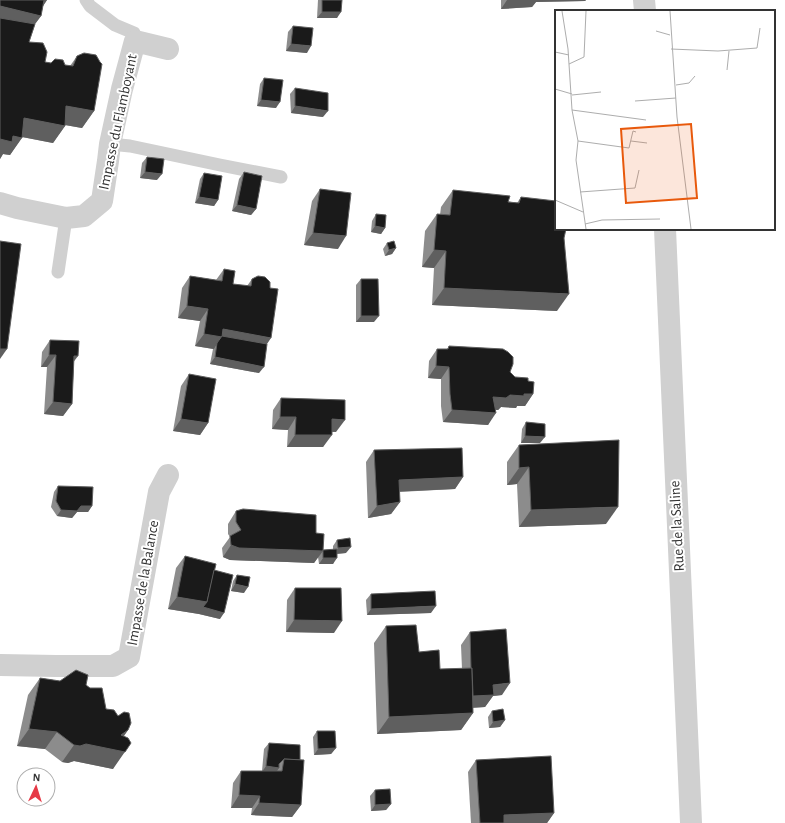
<svg xmlns="http://www.w3.org/2000/svg" width="785" height="823" viewBox="0 0 785 823" font-family="'Alegreya Sans',sans-serif">
	<rect width="100%" height="100%" fill="#fff"/>
	<g fill="none" stroke-linecap="round" stroke-linejoin="round">
		<g stroke="#d0d0d0" stroke-width="13">
			<path d="M86,0l4,6 25,19 19,8 1,8"/>
			<path d="M110,144l20,2 90,19 61,12"/>
			<path d="M58,272l8,-54"/>
		</g>
		<g stroke="#d0d0d0" stroke-width="22">
			<path d="M644,0l1,11"/>
			<path d="M0,203l17,5 49,10 18,-2 18,-15 6,-40 2,-17 12,-55 13,-48 33,8"/>
			<path d="M665,229l26,594"/>
			<path d="M0,665l56,1h57l16,-9 30,-165 9,-17"/>
		</g>
	</g>
	<g fill="#8c8c8c">
		<path d="M0,0h47l-4,6 -2,10 -6,8 -6,18 16,20 6,1 19,3 7,-10 17,55 -12,17 -17,-3v1l-12,17 -31,-6 -12,18 -7,-1 -3,5z"/>
		<path d="M318,0h24l-5,18h-20z"/>
		<path d="M501,0h85l-1,1 -49,1 -4,5 -31,2z"/>
		<path d="M293,26l14,27 -21,-2 2,-19z"/>
		<path d="M264,78l12,30 -19,-2 3,-22z"/>
		<path d="M295,88l28,29 -32,-4 -1,-19z"/>
		<path d="M147,157l10,23 -17,-2 2,-15z"/>
		<path d="M244,172l12,37 -5,6 -19,-4 7,-32z"/>
		<path d="M204,173l14,27 -4,6 -19,-3 5,-24z"/>
		<path d="M320,189l18,60 -34,-4 8,-44z"/>
		<path d="M453,190l64,13 4,-6 43,41 -7,73 -125,-6 2,-37 -12,-1 3,-36 12,-17 3,1 1,-8z"/>
		<path d="M376,214l9,14 -4,6 -10,-2 1,-11z"/>
		<path d="M387,243l9,5 -4,6 -7,2 -2,-7z"/>
		<path d="M224,269l9,15 14,2 5,-7 15,65 -8,29 -49,-9 3,-15 -18,-3 5,-25 -22,-3 4,-30 8,-12 26,4z"/>
		<path d="M361,279l13,43h-18v-37z"/>
		<path d="M50,340l24,22 -2,42 -9,12 -19,-2 3,-47h-6l1,-15z"/>
		<path d="M449,346l61,26 5,5 13,4 5,13 -8,12h-8l-1,2 -15,-1 -3,3h-2l-8,15 -45,-3 -2,-16v-27l-13,-1 1,-17 8,-12h10z"/>
		<path d="M189,374l19,49 -8,12 -27,-4 8,-45z"/>
		<path d="M281,398l55,34h-4l-9,15h-36l1,-17 -16,-1 1,-19z"/>
		<path d="M526,422l14,21h-19l1,-14z"/>
		<path d="M519,445l87,79 -87,3 -2,-43 -10,1v-23z"/>
		<path d="M374,450l89,27 -8,12 -56,3 1,10 -9,12 -23,4 -2,-56z"/>
		<path d="M58,486l34,20 -4,6h-11l-5,6 -15,-2 -6,-9 3,-15z"/>
		<path d="M236,511l80,22 7,17h10v-4l4,-6 9,13 -9,1 -4,10h-14l-1,-7 -4,6 -84,-3 -7,-3 -1,-9 8,-11 -2,-3v-10z"/>
		<path d="M185,556l29,14 6,49 -21,-5 -31,-5 8,-41z"/>
		<path d="M237,575l7,18 -13,-2 2,-10z"/>
		<path d="M295,588l39,45 -48,-1 1,-32z"/>
		<path d="M371,594l60,19 -64,2 -1,-15z"/>
		<path d="M386,626l54,43h22l-1,-24 9,-13 32,63 -9,1 -8,11 -12,1v5l-12,17 -84,4 -3,-91z"/>
		<path d="M40,678l46,7 20,24 12,7 10,14 -4,6 -11,33 -39,-8 -6,2 -6,-1 -17,-13 -28,-3 11,-51z"/>
		<path d="M492,711l13,9 -5,7 -11,1 -1,-11z"/>
		<path d="M317,731l19,17 -5,6 -17,1 -1,-18z"/>
		<path d="M269,743l31,17 1,45 -9,12 -41,-2 1,-7h-21l2,-25 8,-12h21l2,-22z"/>
		<path d="M476,760l78,53 -7,10h-76l-3,-51z"/>
		<path d="M375,790l16,14 -5,6 -15,1 -1,-15z"/>
	</g>
	<g fill="#5f5f5f">
		<path d="M42,0h5l-6,9z"/>
		<path d="M507,0h79l-1,1 -49,1 -4,5 -31,2z"/>
		<path d="M0,6l41,10 -9,12 -32,-8z"/>
		<path d="M322,12h19l-4,6h-20z"/>
		<path d="M291,44l20,2 -4,7 -21,-2z"/>
		<path d="M261,100l19,2 -4,6 -19,-2z"/>
		<path d="M66,106l28,5 -12,17 -28,-5z"/>
		<path d="M295,106l33,5 -5,6 -32,-4z"/>
		<path d="M24,118l41,8 -12,17 -41,-8z"/>
		<path d="M13,136l9,2 -12,17 -7,-1 -3,5v-20z"/>
		<path d="M145,172l17,2 -5,6 -17,-2z"/>
		<path d="M199,197l19,3 -4,6 -19,-3z"/>
		<path d="M237,205l19,4 -5,6 -19,-4z"/>
		<path d="M375,226l10,2 -4,6 -10,-2z"/>
		<path d="M313,233l33,3 -8,13 -34,-4z"/>
		<path d="M396,248l-4,6 -7,2 4,-6z"/>
		<path d="M434,250l12,1 -12,17 -12,-1z"/>
		<path d="M444,288l125,6 -12,17 -125,-6z"/>
		<path d="M187,306l21,3 -8,12 -22,-3z"/>
		<path d="M361,316h18l-5,6h-18z"/>
		<path d="M223,329l48,9 -8,12 -45,-8 -4,7 -19,-3 9,-12z"/>
		<path d="M0,349h7l-7,10z"/>
		<path d="M49,355h7l-9,12h-6z"/>
		<path d="M74,356h4l-9,12z"/>
		<path d="M215,357l49,10 -5,6 -49,-9z"/>
		<path d="M436,366l13,1 -8,12 -13,-1z"/>
		<path d="M524,394h9l-8,12h-8l-1,2 -15,-1 -3,3 -13,-1 8,-12z"/>
		<path d="M53,402l19,2 -9,12 -19,-2z"/>
		<path d="M452,410l44,3 -8,12 -45,-3z"/>
		<path d="M280,417h16l-8,13 -16,-1z"/>
		<path d="M181,419l27,4 -8,12 -27,-4z"/>
		<path d="M332,419l13,1 -9,12 -13,-1z"/>
		<path d="M295,435h37l-9,12h-36z"/>
		<path d="M525,436l20,1 -5,6h-19z"/>
		<path d="M529,467l-12,17 -10,1 12,-17z"/>
		<path d="M463,477l-8,12 -65,3 9,-12z"/>
		<path d="M400,502l-9,12 -23,4 9,-12z"/>
		<path d="M81,506h11l-4,6h-11l-5,6 -15,-2 4,-6z"/>
		<path d="M618,507l-12,17 -87,3 12,-17z"/>
		<path d="M231,545l92,6 -9,12 -84,-3 -7,-3z"/>
		<path d="M351,547l-5,6 -12,1 4,-6z"/>
		<path d="M323,558h14l-4,6h-14z"/>
		<path d="M235,584l13,3 -4,6 -13,-2z"/>
		<path d="M177,597l30,5 17,11 -4,6 -21,-5 -31,-5z"/>
		<path d="M436,606l-5,7 -64,2 4,-6z"/>
		<path d="M294,620l48,1 -8,12 -48,-1z"/>
		<path d="M510,683l-8,12 -9,1 -8,11 -21,1 8,-12 21,-11z"/>
		<path d="M473,713l-12,17 -84,4 12,-17z"/>
		<path d="M505,720l-5,7 -11,1 4,-6z"/>
		<path d="M29,729l28,3 -12,17 -28,-3z"/>
		<path d="M128,730l-12,17 15,-4 -18,26 -39,-8 -6,2 -6,-1 12,-17 47,-10z"/>
		<path d="M336,748l-5,6 -17,1 4,-6z"/>
		<path d="M266,766l13,2 -4,6 -13,-2z"/>
		<path d="M239,795l21,1 -8,12h-21z"/>
		<path d="M259,803l42,2 -9,12 -41,-2z"/>
		<path d="M391,804l-5,6 -15,1 4,-6z"/>
		<path d="M554,813l-7,10h-49l6,-8z"/>
	</g>
	<g fill="#1a1a1a" stroke="#5f5f5f">
		<path d="M0,0h44l-3,16 -41,-10z"/>
		<path d="M322,0h20l-1,12h-19z"/>
		<path d="M0,18l35,6 -6,18 14,1 4,9 -2,10 6,1 4,-4 8,1 2,5 8,1 4,-10 7,-3 12,2 4,7 2,2 -8,47 -28,-5 -1,20 -41,-8 -2,20 -9,-2 -1,6 -12,-3z"/>
		<path d="M293,26l20,2 -2,18 -20,-2z"/>
		<path d="M264,78l19,2 -3,22 -19,-2z"/>
		<path d="M295,88l33,5v18l-33,-5z"/>
		<path d="M147,157l17,2 -2,15 -17,-2z"/>
		<path d="M244,172l18,4 -6,33 -19,-4z"/>
		<path d="M204,173l18,3 -4,24 -19,-3z"/>
		<path d="M320,189l31,4 -5,43 -33,-3z"/>
		<path d="M453,190l57,6 -2,6 11,1 2,-6 35,4v28h10l-2,9 5,56 -125,-6 2,-37 -12,-1 3,-36 13,1z"/>
		<path d="M376,214l10,1 -1,13 -10,-2z"/>
		<path d="M0,241l21,3 -14,105h-7z"/>
		<path d="M394,241l2,7 -7,2 -2,-7z"/>
		<path d="M224,269l11,2 -2,13 18,2 1,-7 6,-3 7,1 5,5v6l8,1 -7,49 -48,-9 -1,8 -18,-3 4,-25 -21,-3 3,-30 32,5z"/>
		<path d="M361,279h17l1,37h-18z"/>
		<path d="M222,336l45,8 -3,23 -49,-10 2,-14z"/>
		<path d="M50,340l29,1 -1,15h-4l-2,48 -19,-2 3,-47h-7z"/>
		<path d="M449,346l54,3 5,3 5,5v7l-3,8 5,5 13,1v3l6,1 -1,12h-9v2l-14,-1 -4,3 -13,-1 3,16 -44,-3 -2,-16 -1,-27 -13,-1 1,-17h11z"/>
		<path d="M189,374l27,5 -8,44 -27,-4z"/>
		<path d="M281,398l64,2v20l-13,-1v16h-37l1,-18h-16z"/>
		<path d="M526,422l19,2v13l-20,-1z"/>
		<path d="M619,440l-1,67 -87,3 -2,-43 -10,1v-23z"/>
		<path d="M462,448l1,29 -64,3 1,22 -23,4 -3,-56z"/>
		<path d="M58,486l35,1 -1,19h-11l-4,5 -16,-1 -5,-9z"/>
		<path d="M243,509l73,6v18l8,1 -1,17 -84,-3 -8,-3 -1,-9 11,-6 -5,-8v-11z"/>
		<path d="M350,538l1,9 -13,1 -1,-8z"/>
		<path d="M337,549v9h-14v-8z"/>
		<path d="M185,556l31,8 -9,38 -30,-5z"/>
		<path d="M214,570l19,5 -9,38 -21,-6 4,-5z"/>
		<path d="M237,575l13,2 -2,10 -13,-3z"/>
		<path d="M295,588h46l1,33 -48,-1z"/>
		<path d="M435,591l1,15 -65,3v-15z"/>
		<path d="M416,625l3,27 20,-2 1,19 32,-1 1,45 -84,4 -3,-91z"/>
		<path d="M506,629l4,54 -17,2 1,10 -21,1 -1,-28h-1l-1,-36z"/>
		<path d="M76,670l12,5 -2,10 4,3h12l4,21 8,1 4,6 6,-4 5,1 2,10 -3,7 -7,5 7,3 3,5 -6,9 -39,-8 -6,2 -6,-1 -17,-13 -28,-3 11,-51 20,3z"/>
		<path d="M503,709l2,11 -12,2 -1,-11z"/>
		<path d="M317,731h18l1,17 -18,1z"/>
		<path d="M269,743l31,2v15l-16,-1 -5,5v4l-13,-2z"/>
		<path d="M551,756l3,57 -50,2v8h-24l-4,-63z"/>
		<path d="M284,759l20,1 -3,45 -42,-2 1,-7 -21,-1 2,-24h41z"/>
		<path d="M390,789l1,15 -16,1v-15z"/>
	</g>
	<g text-anchor="middle" dominant-baseline="central" stroke-width="4" stroke-linejoin="round" paint-order="stroke">
		<g font-size="15" fill="#333" stroke="#fff">
			<text transform="translate(118 122) rotate(-78)">Impasse du Flamboyant</text>
			<text transform="translate(677 526) rotate(-93)">Rue de la Saline</text>
			<text transform="translate(143 583) rotate(-80)">Impasse de la Balance</text>
		</g>
	</g>
	<g transform="translate(555 10)">
		<rect width="220" height="220" fill="#fff"/>
		<path fill="none" stroke="#adadad" stroke-width="1" d="M7,1l6,38 4,61 6,31 -2,19 10,69M115,1l7,106 14,112M101,21l14,4M116,39l47,2 39,-3 3,-20M0,42l14,3M14,54l15,-7 2,-46M172,60l2,-19M121,75l13,-2 6,-7M0,79l17,5M17,85l29,-3M80,91l41,-3M17,100l74,10M23,131l51,7 4,-17 3,1M76,131l16,2M25,182l55,-4 4,-18M0,190l28,12M30,214l17,-4 58,-1"/>
		<path fill="#e8590c" fill-opacity="0.15" stroke="#e8590c" stroke-width="2" d="M136,114l6,74 -71,5 -5,-74z"/>
		<rect width="220" height="220" fill="none" stroke="#333" stroke-width="2"/>
	</g>
	<g transform="translate(36 787) rotate(4)"><circle r="19" fill="#ffffff" stroke="#adadad"/>
	<path d="M0-3L7 15L0 10L-7 15Z" fill="#e63946"/>
	<text y="-6" font-size="11" font-weight="bold" text-anchor="middle" fill="#333333">N</text>
	</g>
</svg>
